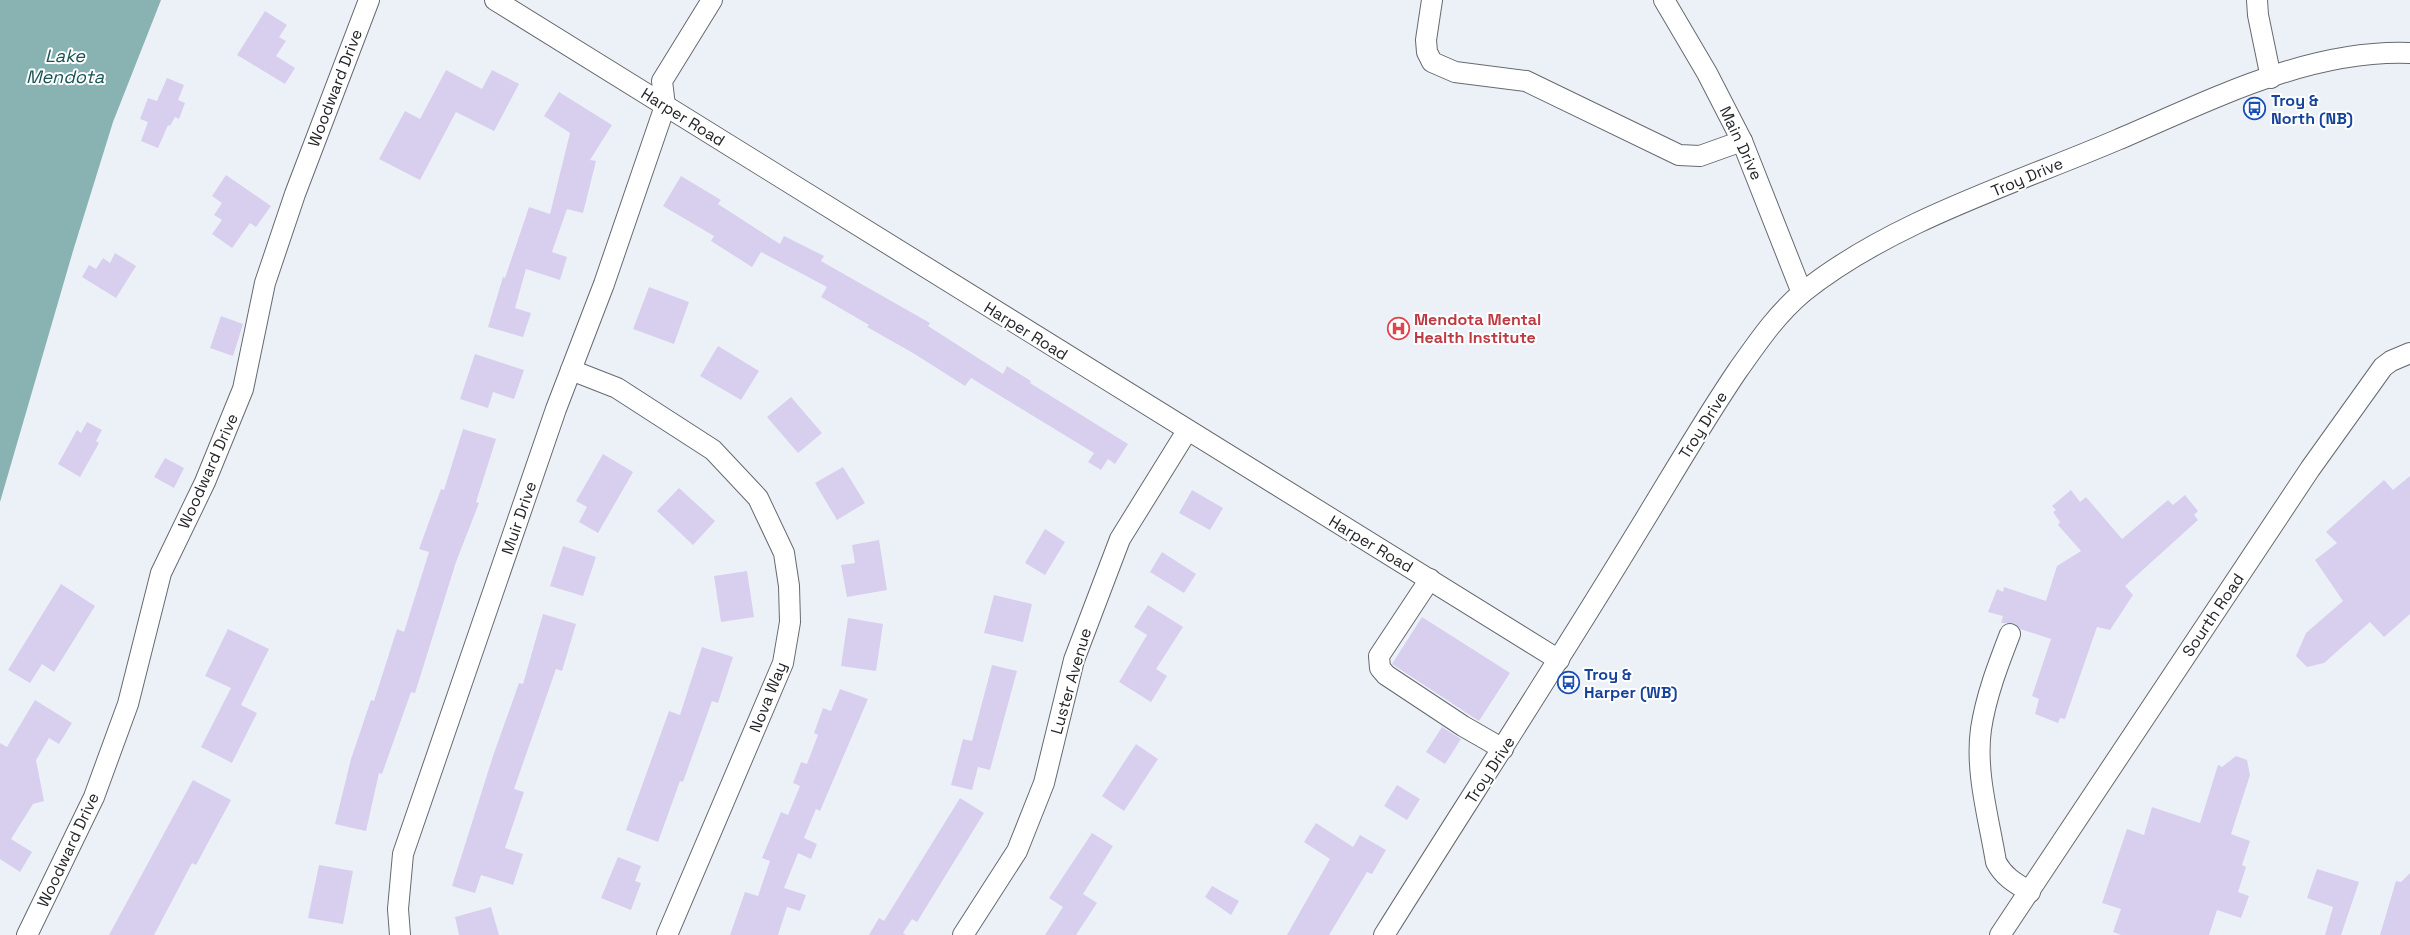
<svg xmlns="http://www.w3.org/2000/svg" width="2410" height="935" viewBox="0 0 2410 935" font-family="'Space Grotesk',sans-serif">
	<rect width="100%" height="100%" fill="#ecf1f8"/>
	<path fill="#89b3b3" d="M0,0h161l-48,122 -40,129 -73,251z"/>
	<g fill="#d8cfef">
		<path d="M265,11l22,14 -8,12 7,4 -10,15 19,12 -10,16 -48,-29z"/>
		<path d="M446,70l36,19 10,-19 27,14 -25,47 -38,-19 -36,68 -41,-21 26,-48 15,8z"/>
		<path d="M167,78l17,7 -6,15 7,3 -6,16 -4,-2 -5,9 -2,-1 -10,23 -17,-7 7,-19 -8,-3 8,-21 9,3z"/>
		<path d="M559,92l53,33 -22,35 6,1 -13,52 -16,-4 -15,43 15,5 -7,23 -34,-11 -11,39 16,5 -8,24 -35,-10 15,-50 2,1 24,-71 21,7 20,-81 -26,-17z"/>
		<path d="M226,175l45,31 -15,21 -6,-4 -18,25 -20,-14 10,-14 -8,-5 8,-12 -10,-7z"/>
		<path d="M681,176l40,24 -3,4 62,40 4,-8 40,20 -3,5 109,62 -2,3 75,48 4,-8 24,15 -1,2 98,61 -13,20 -7,-5 -7,11 -13,-8 6,-9 -123,-75 -6,8 -52,-33 -46,-26 2,-2 -48,-28 6,-10 -66,-35 -9,15 -41,-26 3,-5 -51,-30z"/>
		<path d="M115,253l21,13 -20,32 -34,-21 7,-12 7,4 7,-11 7,5z"/>
		<path d="M649,287l40,15 -15,42 -41,-15z"/>
		<path d="M221,316l22,8 -10,32 -23,-8z"/>
		<path d="M718,346l41,25 -18,29 -41,-24z"/>
		<path d="M475,354l49,16 -10,29 -21,-7 -5,16 -28,-9z"/>
		<path d="M791,397l31,36 -24,20 -31,-36z"/>
		<path d="M87,422l15,8 -6,11 3,2 -19,34 -22,-13 19,-34 4,3z"/>
		<path d="M463,429l33,10 -20,63 3,1 -23,59 -41,131 -4,-1 -29,82 -3,-1 -13,58 -31,-7 16,-65 20,-59 3,1 23,-72 7,3 25,-80 -10,-3 22,-60 3,1z"/>
		<path d="M603,454l30,18 -35,61 -19,-11 8,-15 -11,-6z"/>
		<path d="M165,458l19,10 -10,20 -20,-11z"/>
		<path d="M843,467l22,36 -28,17 -22,-37z"/>
		<path d="M2410,476v138l-26,23 -14,-15 -46,41 -17,4 -11,-11 10,-23 37,-32 -28,-41 22,-17 -11,-11 58,-52 9,10z"/>
		<path d="M679,488l36,33 -22,24 -36,-34z"/>
		<path d="M1192,490l31,18 -13,22 -31,-17z"/>
		<path d="M2071,490l9,12 6,-5 36,42 46,-39 5,5 12,-10 13,16 -4,4 4,5 -73,66 8,9 -23,35 -13,-3 -32,92 -5,-1 -2,5 -23,-9 4,-15 -7,-3 19,-57 -31,-10 -6,-6h-13l2,-7 -15,-4 9,-23 6,3 1,-5 42,14 11,-35 24,-15 -23,-26 2,-3 -7,-10 3,-2 -4,-4z"/>
		<path d="M1045,529l20,13 -20,33 -20,-12z"/>
		<path d="M879,540l8,50 -40,7 -6,-32 14,-2 -3,-18z"/>
		<path d="M563,546l33,11 -13,39 -33,-10z"/>
		<path d="M1162,552l34,22 -12,19 -34,-21z"/>
		<path d="M747,571l7,46 -33,5 -7,-46z"/>
		<path d="M61,584l34,22 -41,66 -12,-8 -12,19 -22,-13z"/>
		<path d="M994,595l38,9 -9,38 -39,-9z"/>
		<path d="M1148,605l35,22 -27,42 11,7 -16,26 -32,-20 28,-47 -13,-8z"/>
		<path d="M543,614l33,10 -14,47 -6,-2 -42,120 10,3 -19,56 18,6 -10,31 -32,-10 -6,18 -23,-7 41,-130 26,-73 4,1z"/>
		<path d="M1422,617l88,56 -31,48 -87,-57z"/>
		<path d="M848,618l35,6 -7,47 -35,-5z"/>
		<path d="M228,629l41,20 -28,56 16,8 -25,50 -31,-16 30,-59 -26,-12z"/>
		<path d="M702,647l31,10 -15,46 -6,-2 -29,81 -3,-1 -22,61 -32,-12 43,-119 11,4z"/>
		<path d="M992,665l25,6 -27,99 -12,-3 -6,23 -21,-5 12,-46 9,2z"/>
		<path d="M840,689l28,10 -48,112 -4,-2 -12,29 13,6 -6,15 -13,-6 -14,35 22,7 -6,16 -13,-4 -9,28h-48l15,-43 13,4 12,-35 -8,-3 19,-46 7,3 12,-29 -7,-3 8,-21 6,2 11,-29 -4,-2 9,-25 8,3z"/>
		<path d="M35,700l37,23 -13,21 -10,-6 -13,22 8,41 -11,3 -22,35 21,13 -12,20 -20,-13v-116l7,4z"/>
		<path d="M1442,727l19,12 -16,25 -19,-12z"/>
		<path d="M1136,744l22,15 -34,52 -22,-15z"/>
		<path d="M2236,756l11,4 3,15 -19,59 19,7 -8,24 4,2 -8,25 11,4 -8,22 -24,-8 -8,25h-88l-8,-3 8,-23 -19,-6 25,-74 17,6 8,-28 48,16 18,-58 4,2z"/>
		<path d="M193,780l38,20 -35,65 -4,-2 -38,72h-45z"/>
		<path d="M1397,785l23,14 -13,21 -23,-14z"/>
		<path d="M960,798l24,15 -67,109 -5,-3 -9,14 3,2h-37l10,-17 5,3z"/>
		<path d="M1316,823l37,24 7,-12 26,15 -14,24 -5,-2 -38,63h-42l43,-76 -26,-17z"/>
		<path d="M1092,833l21,13 -30,48 14,9 -21,32h-31l18,-28 -14,-9z"/>
		<path d="M618,857l23,9 -6,15 6,2 -10,27 -30,-12z"/>
		<path d="M319,865l34,6 -10,53 -35,-6z"/>
		<path d="M2317,869l42,13 -18,53h-16l8,-28 -26,-9z"/>
		<path d="M2410,873v62h-30l16,-54 5,1z"/>
		<path d="M1212,886l27,15 -8,14 -26,-18z"/>
		<path d="M491,907l8,28h-40l-4,-18z"/>
	</g>
	<g fill="none" stroke-linecap="round" stroke-linejoin="round">
		<defs>
			<g id="minor">
				<path d="M495,0l1064,660"/>
				<path d="M1432,0l-6,40 1,12 5,10 23,10 71,9 153,74 21,1 42,-15"/>
				<path d="M1664,0l43,73 35,68 60,152"/>
				<path d="M2257,0l1,15 13,63"/>
				<path d="M571,370l46,18 96,62 45,48 26,55 5,33 1,36 -7,41 -116,272"/>
				<path d="M1430,579l-51,77 1,12 6,7 77,51 40,23"/>
				<path d="M2010,634c-12,31 -24,62 -29,95 -6,43 8,90 15,133 8,15 19,21 34,30"/>
				<path d="M27,935l67,-138 34,-93 33,-131 44,-91 38,-93 22,-106 30,-89 74,-194"/>
				<path d="M400,935l-2,-26 5,-55 153,-445 48,-125 61,-178 -3,-25 50,-81"/>
				<path d="M963,935l54,-84 27,-68 30,-123 46,-121 67,-108"/>
				<path d="M1384,935c84,-134 170,-266 252,-401 34,-55 66,-111 102,-164 20,-28 38,-55 64,-77 88,-71 212,-109 315,-153 92,-39 191,-91 293,-87"/>
				<path d="M2000,935l310,-466 73,-102 8,-6 19,-8"/>
			</g>
		</defs>
		<use href="#minor" stroke="#666a70" stroke-width="22"/>
		<use href="#minor" stroke="#fff" stroke-width="20"/>
	</g>
	<defs>
		<symbol id="bus-ring" viewBox="-11 -11 22 22"><circle r="9.5" fill="#fff" stroke="#1a4fb4" stroke-width="1.5"/><path d="M-5-6H5V4H4V6H2V4H-2V6H-4V4H-5ZM-3.5-4V0h7V-4ZM-3.5 1.2v1.5H-2V1.2ZM2 1.2v1.5H3.5V1.2Z" fill="#1a4fb4"/></symbol>
		<symbol id="hospital-ring" viewBox="-11 -11 22 22"><circle r="9.5" fill="#fff" stroke="#e0444e" stroke-width="1.5"/><path d="M-5-5h3v3.5h4V-5h3V5h-3V1.5h-4V5h-3Z" fill="#e0444e"/></symbol>
	</defs>
	<g fill-rule="evenodd">
		<use href="#bus-ring" x="2242" y="96" width="25" height="25"/>
		<use href="#hospital-ring" x="1386" y="316" width="25" height="25"/>
		<use href="#bus-ring" x="1556" y="670" width="25" height="25"/>
	</g>
	<g text-anchor="middle" dominant-baseline="central" stroke-width="4" stroke-linejoin="round" paint-order="stroke">
		<g font-size="16" fill="#242528" stroke="#fff">
			<text transform="translate(335 88) rotate(-69)">Woodward Drive</text>
			<text transform="translate(683 117) rotate(32)">Harper Road</text>
			<text transform="translate(1741 143) rotate(65)">Main Drive</text>
			<text transform="translate(2027 177) rotate(-23)">Troy Drive</text>
			<text transform="translate(1026 331) rotate(32)">Harper Road</text>
			<text transform="translate(1703 425) rotate(-58)">Troy Drive</text>
			<text transform="translate(208 471) rotate(-66)">Woodward Drive</text>
			<text transform="translate(519 518) rotate(-71)">Muir Drive</text>
			<text transform="translate(1371 544) rotate(31)">Harper Road</text>
			<text transform="translate(2213 615) rotate(-56)">Sourth Road</text>
			<text transform="translate(1071 681) rotate(-74)">Luster Avenue</text>
			<text transform="translate(768 697) rotate(-68)">Nova Way</text>
			<text transform="translate(1490 770) rotate(-57)">Troy Drive</text>
			<text transform="translate(68 850) rotate(-65)">Woodward Drive</text>
		</g>
		<g font-size="16" font-weight="bold" fill="#164399" stroke="#fff" text-anchor="start">
			<text x="2271" y="100">Troy &amp;<tspan x="2271" dy="18">North (NB)</tspan></text>
			<text x="1584" y="674">Troy &amp;<tspan x="1584" dy="18">Harper (WB)</tspan></text>
		</g>
		<g font-size="16" font-weight="bold" fill="#be3a42" stroke="#fff" text-anchor="start">
			<text x="1414" y="319">Mendota Mental<tspan x="1414" dy="18">Health Institute</tspan></text>
		</g>
		<g font-size="18" font-style="italic" fill="#175455" stroke="#fff">
			<text x="65" y="55">Lake<tspan x="65" dy="21">Mendota</tspan></text>
		</g>
	</g>
</svg>
